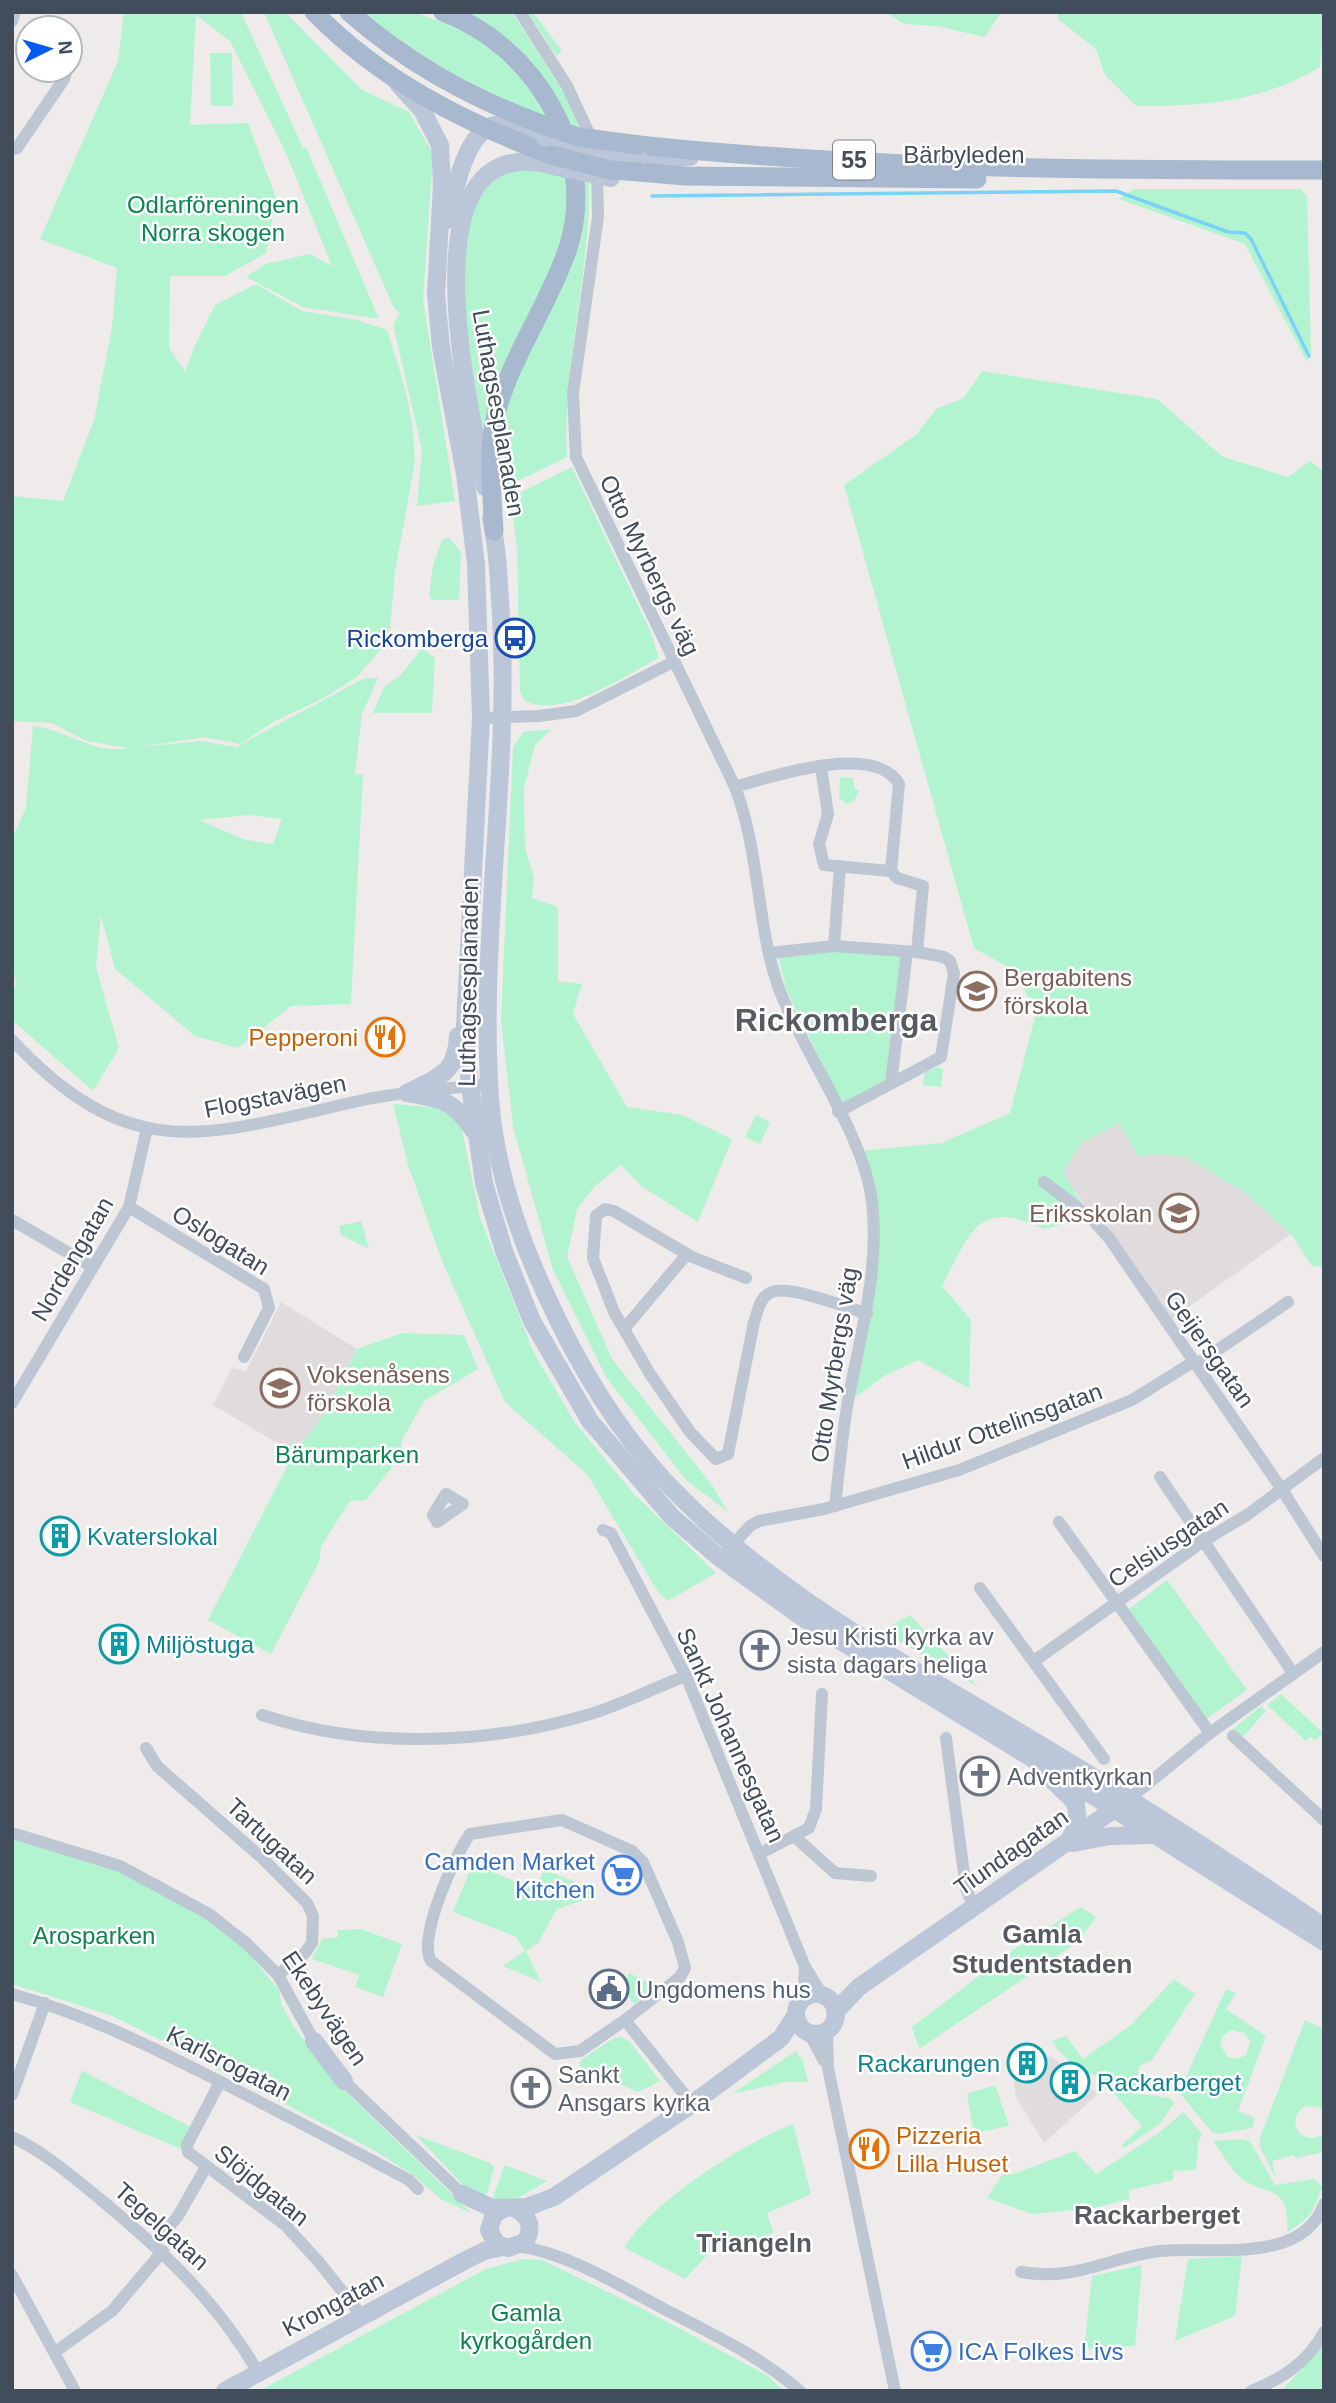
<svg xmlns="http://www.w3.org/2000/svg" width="1336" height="2403" viewBox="0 0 1336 2403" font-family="Arial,sans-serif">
	<rect width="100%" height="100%" fill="#efebeb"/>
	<g fill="#e0dcdd">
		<path d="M1119,1123l20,34 17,-3 30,3 59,36 46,41 -125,89 -104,-151 19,-29z"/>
		<path d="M281,1302l76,47 -29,60 -34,44 -81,-48 19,-37 14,3z"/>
		<path d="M1033,2048l10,12 8,-4 47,38 -54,49 -28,-46 -5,-31z"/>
	</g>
	<g fill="#b2f4d0" fill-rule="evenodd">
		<path d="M124,12h117l62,136 3,-1 73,172 -76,-12 -57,-30 19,-13 45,-10 22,12 -46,-113 -56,-112 -34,-26 -6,110 58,-2 28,75 -10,55 -41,23h-55l-1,72 16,24 10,-27 20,-40 41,-21 46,27 55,9 30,10 18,58 7,34 3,40 -20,110 -6,68 -32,37 -33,21 -49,23 -35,23 -36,-7 -65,10 61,-6 36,6 129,-69h13l-16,36 -7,60h8l-12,230 -60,2 -53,42 -43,-12 -80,-67 -14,-54 -5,52 23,81 -26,43 -81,-71v-27l4,-9 -4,-22v-124l14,-30 7,-82c33,3 60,29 94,22l-40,-7 -35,-18 -40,-2v-225l51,5 31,-81 18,-93 5,-59 -77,-29 78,-178zM249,815l33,4 -9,25 -27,-4 -47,-20z"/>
		<path d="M264,12h21l77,78 47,22 24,42 -10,146 32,201 -38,5 5,-56 -29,-126 7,-10 -7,-8z"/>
		<path d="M360,12h54l52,19 45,30 42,60 -24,-8 -96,-47z"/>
		<path d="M450,12h62l57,89 13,34 -13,-5 -14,-30z"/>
		<path d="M528,12h5l29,39 -6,5z"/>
		<path d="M885,12h116l-16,25 -49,-11 -32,-2z"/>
		<path d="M1058,12h266l-4,55c-57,35 -118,39 -184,39l-31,-31 -9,-26 -38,-30z"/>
		<path d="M210,53h22l1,53h-22z"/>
		<path d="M524,168l65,12c2,93 -27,183 -22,277l-68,33c-11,-46 -28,-94 -34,-141 -5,-38 -5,-148 29,-171 8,-5 21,-7 30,-10z"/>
		<path d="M1134,189h166l7,7 4,156 -4,10 -62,-118 -126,-45z"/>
		<path d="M982,371l175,28 66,58 65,20 22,-16 14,11v795l-12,-1 -21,-32 -46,-41 -59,-36 -30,-3 -18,3 -19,-34 -38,20 -18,29 27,45 -46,12c-67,-32 -74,5 -102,57l29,34 -2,68 -51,-28 -32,15 -38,27 25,-169 -15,-82 84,-8 68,-30 26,-100 -21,-42 -41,-23 -130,-463 72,-50 20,-26 28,-11z"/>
		<path d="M572,467l79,166 8,25c-34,17 -97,62 -134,43l-5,-9 -3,-143 -6,-52z"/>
		<path d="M449,538l12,14 -2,48h-26l-4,-5 4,-29 9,-26z"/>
		<path d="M422,648l13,10 -3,55h-59l11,-26 17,-12z"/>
		<path d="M552,729l-17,16 -11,43 1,60 9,30 -2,20 26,9v74l24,3 -9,30 54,93 55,8 50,24 -34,83 -57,-36 -20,-21 -27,22 -17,22 -10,48 45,102 100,126 16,27 -42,-32 -80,-103 -53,-107 -40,-143 -12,-107 12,-273 10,-15z"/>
		<path d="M840,777l13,1 2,11 4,2 -5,10 -8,3 -7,-7z"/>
		<path d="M777,952h130l-16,131 -47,26 -57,-118z"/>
		<path d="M938,1067l5,2 -2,18 -18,-2 2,-13z"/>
		<path d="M393,1104l49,4 19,17 19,93 54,135 41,70 59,71 82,79 -48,28 -10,-9 -71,-118 -82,-72 -63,-141 -34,-96z"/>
		<path d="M756,1115l14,7 -10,22 -15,-7z"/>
		<path d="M361,1221l8,28 -28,-14 -2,-9z"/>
		<path d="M402,1333l62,2 14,34 -54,32 -22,39 -2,17 -34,43 -16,1 -29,45 -2,16 -48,92 -63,-34 86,-167 34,-44 29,-60z"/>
		<path d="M1167,1580l80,110 -41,29 -78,-109z"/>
		<path d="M910,1615l68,72 -96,-56z"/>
		<path d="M1281,1694l42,39 -8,8 -4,-4 -5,4 -39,-36z"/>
		<path d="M1261,1706l5,5 -26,29 -9,-9z"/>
		<path d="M12,1839l106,32 89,47 37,30 35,42 2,13 12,23 46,59 132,128 -29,-13 -26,-23 -42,-27 -205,-106 -59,-29 -98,-31z"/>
		<path d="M473,1863l61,27 10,-20 50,19 -4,9 -33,11 -19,34 -12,8 15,31 -38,-16 22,-15 -9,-14 -63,-25z"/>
		<path d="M1081,1907l15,10 -18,25 -159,107 -7,-22 101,-77z"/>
		<path d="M360,1929l42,15 -19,53 -28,-10 4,-12 -47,-16 10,-20 16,-2v-7z"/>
		<path d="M629,1973l18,9 5,9 -18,13 -11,-15z"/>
		<path d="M1174,1979l21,15 -44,67 -12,5 -3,20c-32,-4 -66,-16 -84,-45l14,-5 17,23 48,-34z"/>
		<path d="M1226,1989l10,4 -10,16 40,27 -28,75 17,7 -3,10 -33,6 -8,-3 -32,-39zM1231,2030l14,3 5,8 -4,14 -9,4 -9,-2 -8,-12 3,-9z"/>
		<path d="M1305,2020l19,9v82l-6,-4 -12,-1c-24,13 -3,44 18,27v19l-29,6 -1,-3 -22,6 4,18 -17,-34 1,-7z"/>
		<path d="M622,2037l8,5 30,39 -22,11 -59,-26 2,-6 33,-22z"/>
		<path d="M796,2051l7,10 5,21h-23l-53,12z"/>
		<path d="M82,2071l115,59 -9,22 -118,-50z"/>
		<path d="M995,2085l14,41 -35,7 -7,-39z"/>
		<path d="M1111,2090l59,8 4,5 -14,21 -36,24 -2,-3 20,-19z"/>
		<path d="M1183,2112l19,21 -4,10 -2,27 -23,1v9l-44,10v9l-34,9 -63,6 -45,-16 16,-24h10l62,-23 21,23 64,-42z"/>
		<path d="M793,2124l18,70 -44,19 6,20 -41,22 -13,-13 -34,37 -60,-31c23,-45 121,-106 168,-124z"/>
		<path d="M416,2135l74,28 4,4 -6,25 -8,6 -13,-9z"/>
		<path d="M1242,2139l8,2 25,44 39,-6 8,8c-9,25 -11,31 -35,45 4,-51 -25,-35 -48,-56 -10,-9 -18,-24 -26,-35z"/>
		<path d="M505,2165l42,16c-17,10 -35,24 -56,21z"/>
		<path d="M1242,2256l-7,60 -60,25 13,-82z"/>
		<path d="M523,2259l19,1 103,50 123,66 16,15h-525l227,-122z"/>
		<path d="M1142,2265l-7,81 -51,3 8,-73z"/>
		<path d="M1324,2345v46h-43z"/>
	</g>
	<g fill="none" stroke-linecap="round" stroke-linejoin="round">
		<path stroke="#7ad3f6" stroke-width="3.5" d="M652,196l464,-5 112,41 17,1 6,6 58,117"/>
		<g stroke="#bdc7d3" stroke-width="12">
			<path d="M520,12l47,74 26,56"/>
			<path d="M12,21l3,-9"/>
			<path d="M12,149l5,-1 47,-69 3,-9"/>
			<path d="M597,170l1,47 -25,176 3,64 159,330c26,67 21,143 46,207 25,62 84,144 91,208 8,67 -12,134 -24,199 -6,34 -9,70 -13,105"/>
			<path d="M481,718l58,-2 37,-5 97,-49"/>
			<path d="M821,767l7,47 -9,30 5,21 67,6"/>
			<path d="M735,787c37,-11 140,-45 164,-3l-8,87 6,7 26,8 -6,66"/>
			<path d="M834,946l6,-80"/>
			<path d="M770,953l64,-7 83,6 27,5 6,4 4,12 -13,84 -103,55"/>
			<path d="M12,1040c122,130 197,94 351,60 42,-9 85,-11 127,-16"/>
			<path d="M891,1083l16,-131"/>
			<path d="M1044,1182l46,35 19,21 172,250 43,68"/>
			<path d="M129,1207l135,82 5,19 -25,49"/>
			<path d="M12,1220l79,46"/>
			<path d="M746,1278l-54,-21 -78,-46 -9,-2 -9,7 -3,42 21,54 36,62 40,58 26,27 12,-5 26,-132c4,-10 5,-24 16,-29 16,-10 78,15 97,21"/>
			<path d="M625,1328l62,-74"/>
			<path d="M12,1403l117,-196 18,-79"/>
			<path d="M1160,1477l133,196"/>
			<path d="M446,1494l17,10 -26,18 -4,-7z"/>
			<path d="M1059,1522l151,211"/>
			<path d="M603,1530l8,3 75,143 119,291 18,29"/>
			<path d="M728,1550l22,-24 9,-5 65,-12 135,-39 173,-70 61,-38h7l88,-60"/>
			<path d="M980,1588l124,171"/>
			<path d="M1034,1661l171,-121 42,-25 77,-57"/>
			<path d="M262,1715c102,34 223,30 325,0 34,-10 66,-27 99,-39"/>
			<path d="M1233,1736l91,84"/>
			<path d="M946,1738l20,151 9,19"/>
			<path d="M146,1748l11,18 105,92 45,45 6,13 -1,27 -7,10 -27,22"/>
			<path d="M1129,1799l81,-66 114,-81"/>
			<path d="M12,1833l108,33 89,48 37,29 32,32 36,66"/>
			<path d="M795,1837l40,36 36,3"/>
			<path d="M761,1853l48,-25 7,-19 6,-115"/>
			<path d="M12,1994c72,20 132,49 197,82 67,34 134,69 200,104l9,9"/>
			<path d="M803,1999l2,-32"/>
			<path d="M625,2020l-45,31 -25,3 -124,-93c-14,-23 24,-106 39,-127l92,-14 70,31 11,11 35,80 7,26 -5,9 -55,43 67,84"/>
			<path d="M827,2031l1,37 67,323"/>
			<path d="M809,2033l15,28"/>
			<path d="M344,2081l118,113"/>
			<path d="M220,2082l-33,63 1,7 97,73 33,36 45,56"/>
			<path d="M12,2095l33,-92"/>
			<path d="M12,2137c31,14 61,40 88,62 65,54 115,100 158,173"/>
			<path d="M155,2244l23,-28 28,-49"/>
			<path d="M518,2246c52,8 102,40 148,64 46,24 94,46 134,81"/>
			<path d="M1021,2272c54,9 81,-12 132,-20 50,-8 149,16 171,-48"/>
			<path d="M12,2275l63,116"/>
			<path d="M55,2352l57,-41 51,-60"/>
			<path d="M1251,2391c31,-12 57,-29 73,-59"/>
		</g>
		<g stroke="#bbc7d8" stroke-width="18">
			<path d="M398,84l24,26 18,35 2,39 -6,110 5,53 24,127 11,90 5,154 -16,307 5,61 14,97 20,68 28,70 58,100 82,96 49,42 82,59 297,182 224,142"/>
			<path d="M639,158l51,-1"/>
			<path d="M447,220c8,-27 18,-95 54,-96 15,0 29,8 43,13"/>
			<path d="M485,487c-13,-71 -88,-368 72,-320"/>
			<path d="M491,518c7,33 8,66 10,99 9,160 -22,320 -11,481 5,68 28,137 57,199 30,66 68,130 117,183 108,116 252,189 385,270 93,56 185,115 275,177"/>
			<path d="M407,1093c31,-16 49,-18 51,-57"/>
			<path d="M407,1093c35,6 47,7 67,38"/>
			<path d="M1053,1781l23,22 2,21 -10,18"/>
			<path d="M1073,1843l37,-7 44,-1"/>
			<circle cx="816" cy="2014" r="20"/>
			<path d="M835,2012l24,-25 264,-184"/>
			<path d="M314,2041l30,40"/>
			<path d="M462,2194l30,14 35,-1 27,-10 138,-93 89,-66 14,-22"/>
			<path d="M505,2208l-11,6 -5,16 7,13 12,5 17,-6c9,-15 4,-27 -11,-34"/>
			<path d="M225,2391l239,-130 20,-10 19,-4"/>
		</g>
		<g stroke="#a7b8cf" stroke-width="19">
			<path d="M314,12c66,68 150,110 237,143"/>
			<path d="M349,12c57,50 118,84 189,111"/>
			<path d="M443,12c91,33 156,139 125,236 -19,57 -57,108 -72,166 -9,38 -4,79 -2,117"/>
			<path d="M639,145c227,24 456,25 685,25"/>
			<path d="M639,172l46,4 292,3"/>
		</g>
		<g stroke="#bbc7d8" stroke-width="18">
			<path d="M544,137l32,11 63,10"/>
			<path d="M557,167l54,11"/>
		</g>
		<g stroke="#a7b8cf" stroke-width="19">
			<path d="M538,123l40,14 61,8"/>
			<path d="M551,155l59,15 29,2"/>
		</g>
	</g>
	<defs>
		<symbol id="bus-ring" viewBox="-11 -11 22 22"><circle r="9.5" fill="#fff" stroke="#1a4fb4" stroke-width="1.5"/><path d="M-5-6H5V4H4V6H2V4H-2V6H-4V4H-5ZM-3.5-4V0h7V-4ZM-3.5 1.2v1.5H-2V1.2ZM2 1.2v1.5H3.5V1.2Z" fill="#1a4fb4"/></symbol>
		<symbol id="school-ring" viewBox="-11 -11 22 22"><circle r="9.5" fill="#fff" stroke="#8d6e63" stroke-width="1.5"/><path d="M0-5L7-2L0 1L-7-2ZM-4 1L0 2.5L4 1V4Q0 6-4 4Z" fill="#8d6e63"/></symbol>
		<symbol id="restaurant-ring" viewBox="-11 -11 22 22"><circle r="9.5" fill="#fff" stroke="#e8710a" stroke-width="1.5"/><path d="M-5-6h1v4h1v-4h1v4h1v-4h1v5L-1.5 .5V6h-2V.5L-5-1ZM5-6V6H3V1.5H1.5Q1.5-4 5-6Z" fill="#e8710a"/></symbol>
		<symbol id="building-ring" viewBox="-11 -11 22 22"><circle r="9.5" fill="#fff" stroke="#0f9aa8" stroke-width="1.5"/><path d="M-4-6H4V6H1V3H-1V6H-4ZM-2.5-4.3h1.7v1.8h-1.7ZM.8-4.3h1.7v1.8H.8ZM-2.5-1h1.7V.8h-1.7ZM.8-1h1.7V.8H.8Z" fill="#0f9aa8"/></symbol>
		<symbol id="church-ring" viewBox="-11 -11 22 22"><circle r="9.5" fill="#fff" stroke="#6b7280" stroke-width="1.5"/><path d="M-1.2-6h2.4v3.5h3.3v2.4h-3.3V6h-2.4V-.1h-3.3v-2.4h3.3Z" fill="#6b7280"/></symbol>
		<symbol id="supermarket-ring" viewBox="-11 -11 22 22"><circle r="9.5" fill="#fff" stroke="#3f7fe0" stroke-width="1.5"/><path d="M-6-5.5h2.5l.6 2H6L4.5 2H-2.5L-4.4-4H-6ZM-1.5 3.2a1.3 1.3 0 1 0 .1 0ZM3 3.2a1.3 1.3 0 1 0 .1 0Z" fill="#3f7fe0"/></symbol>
		<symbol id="civic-ring" viewBox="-11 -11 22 22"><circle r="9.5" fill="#fff" stroke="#5c6f8a" stroke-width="1.5"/><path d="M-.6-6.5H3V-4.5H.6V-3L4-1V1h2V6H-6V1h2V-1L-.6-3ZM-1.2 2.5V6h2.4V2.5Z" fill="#5c6f8a"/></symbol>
	</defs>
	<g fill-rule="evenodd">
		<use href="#bus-ring" x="493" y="616" width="44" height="44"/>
		<use href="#school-ring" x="955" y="969" width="44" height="44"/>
		<use href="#restaurant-ring" x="363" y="1015" width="44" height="44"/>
		<use href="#school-ring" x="1157" y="1191" width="44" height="44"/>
		<use href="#school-ring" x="258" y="1366" width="44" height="44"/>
		<use href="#building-ring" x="38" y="1514" width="44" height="44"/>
		<use href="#building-ring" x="97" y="1622" width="44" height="44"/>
		<use href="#church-ring" x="738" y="1628" width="44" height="44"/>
		<use href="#church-ring" x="958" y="1754" width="44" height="44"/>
		<use href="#supermarket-ring" x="600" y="1853" width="44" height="44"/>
		<use href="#civic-ring" x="587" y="1967" width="44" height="44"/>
		<use href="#building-ring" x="1005" y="2041" width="44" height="44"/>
		<use href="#building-ring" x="1048" y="2060" width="44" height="44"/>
		<use href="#church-ring" x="509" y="2066" width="44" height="44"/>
		<use href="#restaurant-ring" x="847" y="2127" width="44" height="44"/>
		<use href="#supermarket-ring" x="909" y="2329" width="44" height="44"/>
	</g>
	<g text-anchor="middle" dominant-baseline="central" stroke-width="5" stroke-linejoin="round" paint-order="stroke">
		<rect fill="#fff" stroke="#7b828c" stroke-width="2" x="833" y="140.5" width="42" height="39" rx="5"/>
		<g font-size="23" font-weight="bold" fill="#424d5b">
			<text x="854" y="160">55</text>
		</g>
		<g font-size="24" fill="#424d5b" stroke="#fff">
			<text x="964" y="154">Bärbyleden</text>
			<text transform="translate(499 413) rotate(80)">Luthagsesplanaden</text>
			<text transform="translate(650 565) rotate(64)">Otto Myrbergs väg</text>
			<text transform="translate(468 982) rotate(-89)">Luthagsesplanaden</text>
			<text transform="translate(275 1096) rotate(-11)">Flogstavägen</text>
			<text transform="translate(221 1240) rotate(32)">Oslogatan</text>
			<text transform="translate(72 1259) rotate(-60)">Nordengatan</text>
			<text transform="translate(1210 1349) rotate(55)">Geijersgatan</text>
			<text transform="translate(834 1365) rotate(-81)">Otto Myrbergs väg</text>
			<text transform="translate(1002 1426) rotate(-20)">Hildur Ottelinsgatan</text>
			<text transform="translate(1168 1543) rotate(-34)">Celsiusgatan</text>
			<text transform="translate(731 1735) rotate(66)">Sankt Johannesgatan</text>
			<text transform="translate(272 1841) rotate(43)">Tartugatan</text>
			<text transform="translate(1011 1852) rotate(-35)">Tiundagatan</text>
			<text transform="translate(325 2008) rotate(56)">Ekebyvägen</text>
			<text transform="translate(229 2063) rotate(27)">Karlsrogatan</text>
			<text transform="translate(262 2185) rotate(39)">Slöjdgatan</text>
			<text transform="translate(162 2226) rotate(42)">Tegelgatan</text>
			<text transform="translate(333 2304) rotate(-28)">Krongatan</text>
		</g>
		<g font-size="24" fill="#0b8450" stroke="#fff">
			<text x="213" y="204">Odlarföreningen<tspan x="213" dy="28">Norra skogen</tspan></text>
			<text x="347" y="1454">Bärumparken</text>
			<text x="94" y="1935">Arosparken</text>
			<text x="526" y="2312">Gamla<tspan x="526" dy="28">kyrkogården</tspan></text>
		</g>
		<g font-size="24" fill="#164399" stroke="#fff" text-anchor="end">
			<text x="488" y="638">Rickomberga</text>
		</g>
		<g font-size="24" fill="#785e54" stroke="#fff" text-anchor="start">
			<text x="1004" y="977">Bergabitens<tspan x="1004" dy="28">förskola</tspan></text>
			<text x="1152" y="1213" text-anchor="end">Eriksskolan</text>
			<text x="307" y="1374">Voksenåsens<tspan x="307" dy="28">förskola</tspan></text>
		</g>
		<g font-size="24" fill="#c56008" stroke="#fff" text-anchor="end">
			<text x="358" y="1037">Pepperoni</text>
			<text x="896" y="2135" text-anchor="start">Pizzeria<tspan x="896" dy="28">Lilla Huset</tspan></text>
		</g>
		<g font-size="24" fill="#0d838f" stroke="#fff" text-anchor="start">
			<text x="87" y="1536">Kvaterslokal</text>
			<text x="146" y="1644">Miljöstuga</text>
			<text x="1000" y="2063" text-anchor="end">Rackarungen</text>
			<text x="1097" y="2082">Rackarberget</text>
		</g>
		<g font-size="24" fill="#5b616d" stroke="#fff" text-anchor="start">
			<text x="787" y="1636">Jesu Kristi kyrka av<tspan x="787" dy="28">sista dagars heliga</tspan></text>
			<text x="1007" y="1776">Adventkyrkan</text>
			<text x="558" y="2074">Sankt<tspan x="558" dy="28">Ansgars kyrka</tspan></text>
		</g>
		<g font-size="24" fill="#366cbe" stroke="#fff" text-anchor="end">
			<text x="595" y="1861">Camden Market<tspan x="595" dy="28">Kitchen</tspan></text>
			<text x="958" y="2351" text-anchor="start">ICA Folkes Livs</text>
		</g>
		<g font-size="24" fill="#4e5e75" stroke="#fff" text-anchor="start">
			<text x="636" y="1989">Ungdomens hus</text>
		</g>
		<g font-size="26" font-weight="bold" fill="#575b61" stroke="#fff">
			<text x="1042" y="1934">Gamla<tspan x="1042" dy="30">Studentstaden</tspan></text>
			<text x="1157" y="2215">Rackarberget</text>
			<text x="754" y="2243">Triangeln</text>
		</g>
		<g font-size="32" font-weight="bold" fill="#575b61" stroke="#fff">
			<text x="836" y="1020">Rickomberga</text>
		</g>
	</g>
	<rect width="1336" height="2403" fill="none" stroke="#424d5b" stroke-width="28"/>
	<g transform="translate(49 49) rotate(85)"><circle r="33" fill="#ffffff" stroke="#b3b8bd" stroke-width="2"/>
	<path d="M0-5L12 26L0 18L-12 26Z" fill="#0359f1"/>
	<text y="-10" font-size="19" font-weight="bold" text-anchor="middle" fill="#424d5b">N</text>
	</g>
</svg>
